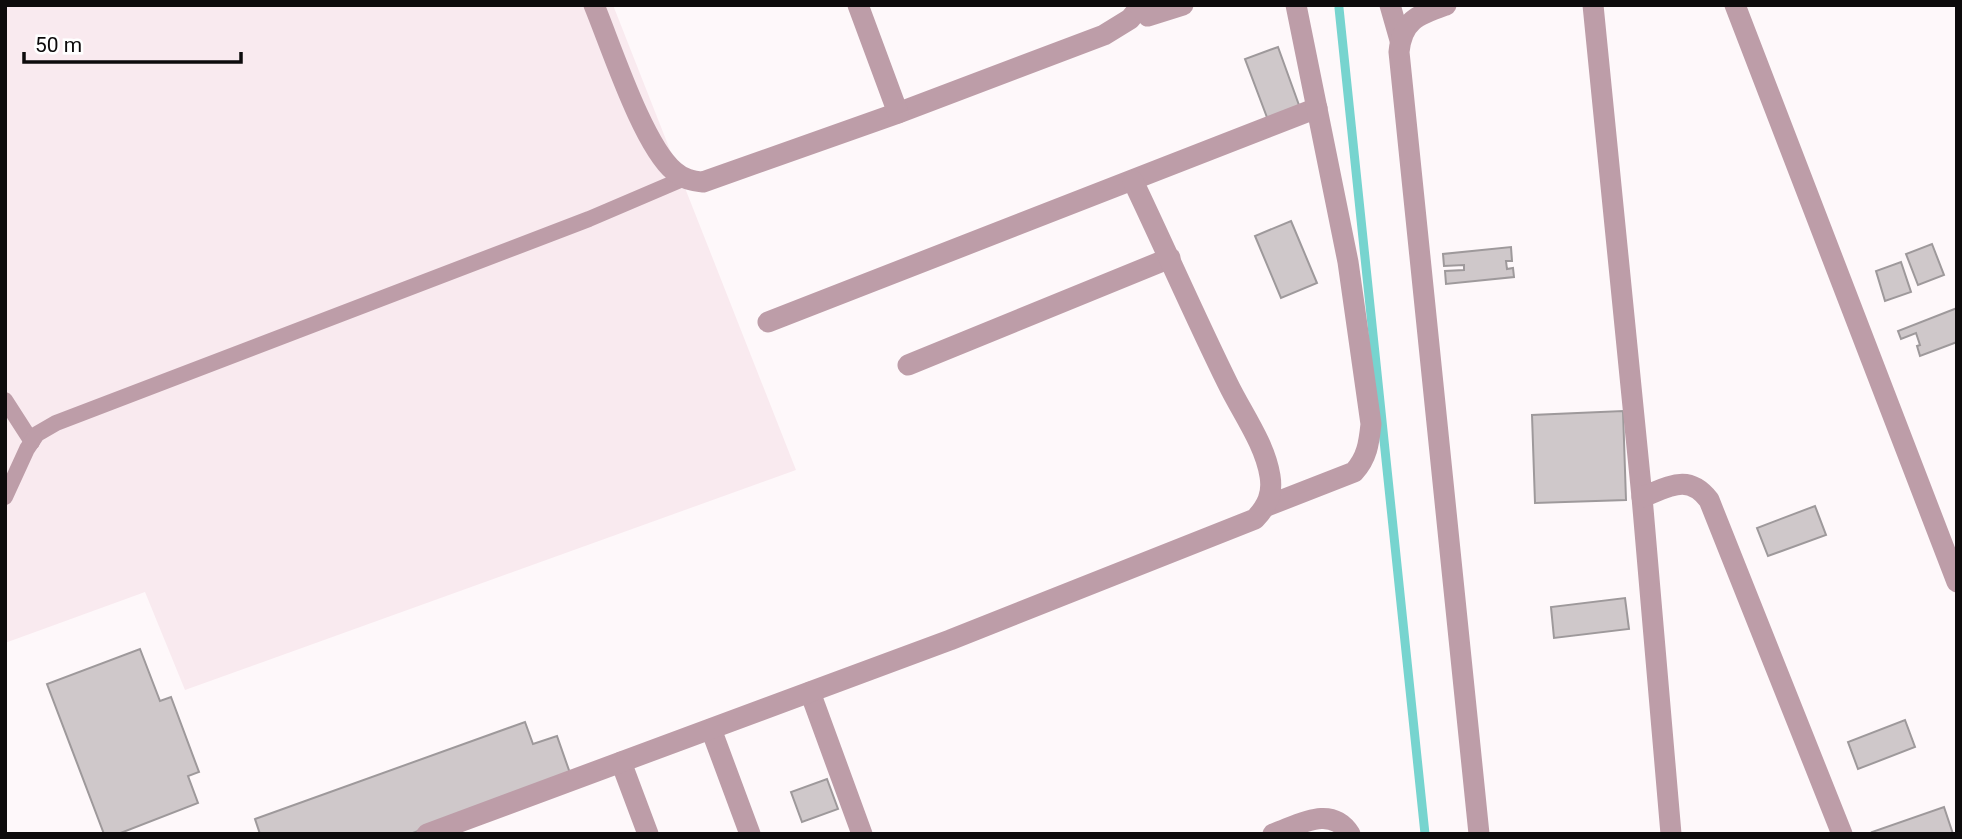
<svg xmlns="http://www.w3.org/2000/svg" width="1962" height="839" viewBox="0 0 1962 839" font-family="Roboto,sans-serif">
	<rect width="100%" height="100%" fill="#fef8fa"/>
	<path fill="#f9eaef" d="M5,5h608l183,465 -611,220 -40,-98 -140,51z"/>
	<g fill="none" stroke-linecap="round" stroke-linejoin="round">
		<path stroke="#77d4cf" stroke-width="9" d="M1339,8l86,826"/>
	</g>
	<g fill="#cfc8ca" stroke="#9e999b" stroke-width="2">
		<path d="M1278,47l22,61 -32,12 -23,-61z"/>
		<path d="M1291,221l26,62 -36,15 -26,-62z"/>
		<path d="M1932,244l12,31 -26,10 -12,-31z"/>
		<path d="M1511,247l1,14h-6l1,8 6,-1 1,9 -68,7 -1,-13 19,-1v-5l-20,1 -1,-12z"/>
		<path d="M1901,262l10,30 -26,9 -9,-30z"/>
		<path d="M1957,308v34l-37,14 -3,-10 3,-1 -4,-12 -15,6 -3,-8z"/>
		<path d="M1623,411l3,89 -91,3 -3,-88z"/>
		<path d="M1815,506l11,29 -58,21 -11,-28z"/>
		<path d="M1625,598l4,31 -75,9 -3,-31z"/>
		<path d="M140,649l20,52 11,-4 28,75 -11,4 10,27 -80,31h-14l-57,-150z"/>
		<path d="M1905,720l10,27 -57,22 -10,-27z"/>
		<path d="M525,722l8,22 24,-8 14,40 -161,58h-150l-5,-15z"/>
		<path d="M827,779l11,30 -36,13 -11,-30z"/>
		<path d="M1944,807l9,27h-80l-1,-2z"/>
	</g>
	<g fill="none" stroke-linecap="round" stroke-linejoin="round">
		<g stroke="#bd9da8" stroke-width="16">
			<path d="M5,400l27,42"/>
			<path d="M5,497l22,-48 10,-15 19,-11 533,-204 96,-41"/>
		</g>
		<g stroke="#bd9da8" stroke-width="21">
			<path d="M594,5c17,41 49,140 80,166 9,8 18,10 29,11l195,-69 206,-78 26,-16 10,-12"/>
			<path d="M858,5l40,108"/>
			<path d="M1139,5l9,11 35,-11"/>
			<path d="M1390,5l10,35"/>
			<path d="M1446,5c-28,10 -44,15 -47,47l80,782"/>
			<path d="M1593,5l49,492 29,337"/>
			<path d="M1735,5l222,577"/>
			<path d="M768,322l549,-214"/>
			<path d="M908,365l262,-107"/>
			<path d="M1642,497c27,-10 46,-24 67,3l133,334"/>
			<path d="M1267,506l87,-34c13,-14 15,-29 17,-48l-23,-162 -52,-257"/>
			<path d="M810,692l52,142"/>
			<path d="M711,729l39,105"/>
			<path d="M621,762l27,72"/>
			<path d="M427,834l523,-194 305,-121c12,-13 18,-25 15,-43 -5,-32 -28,-63 -42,-92 -33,-67 -63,-136 -95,-203"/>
			<path d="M1273,834c26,-9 58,-30 77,0"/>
		</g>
	</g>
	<rect width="1962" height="839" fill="none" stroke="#0d0b0c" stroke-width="14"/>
	<path d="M24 52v10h217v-10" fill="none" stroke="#0d0b0c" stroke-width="3.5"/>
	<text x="35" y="52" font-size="21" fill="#0d0b0c" stroke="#ffffff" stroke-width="5" paint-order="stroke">50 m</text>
</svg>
